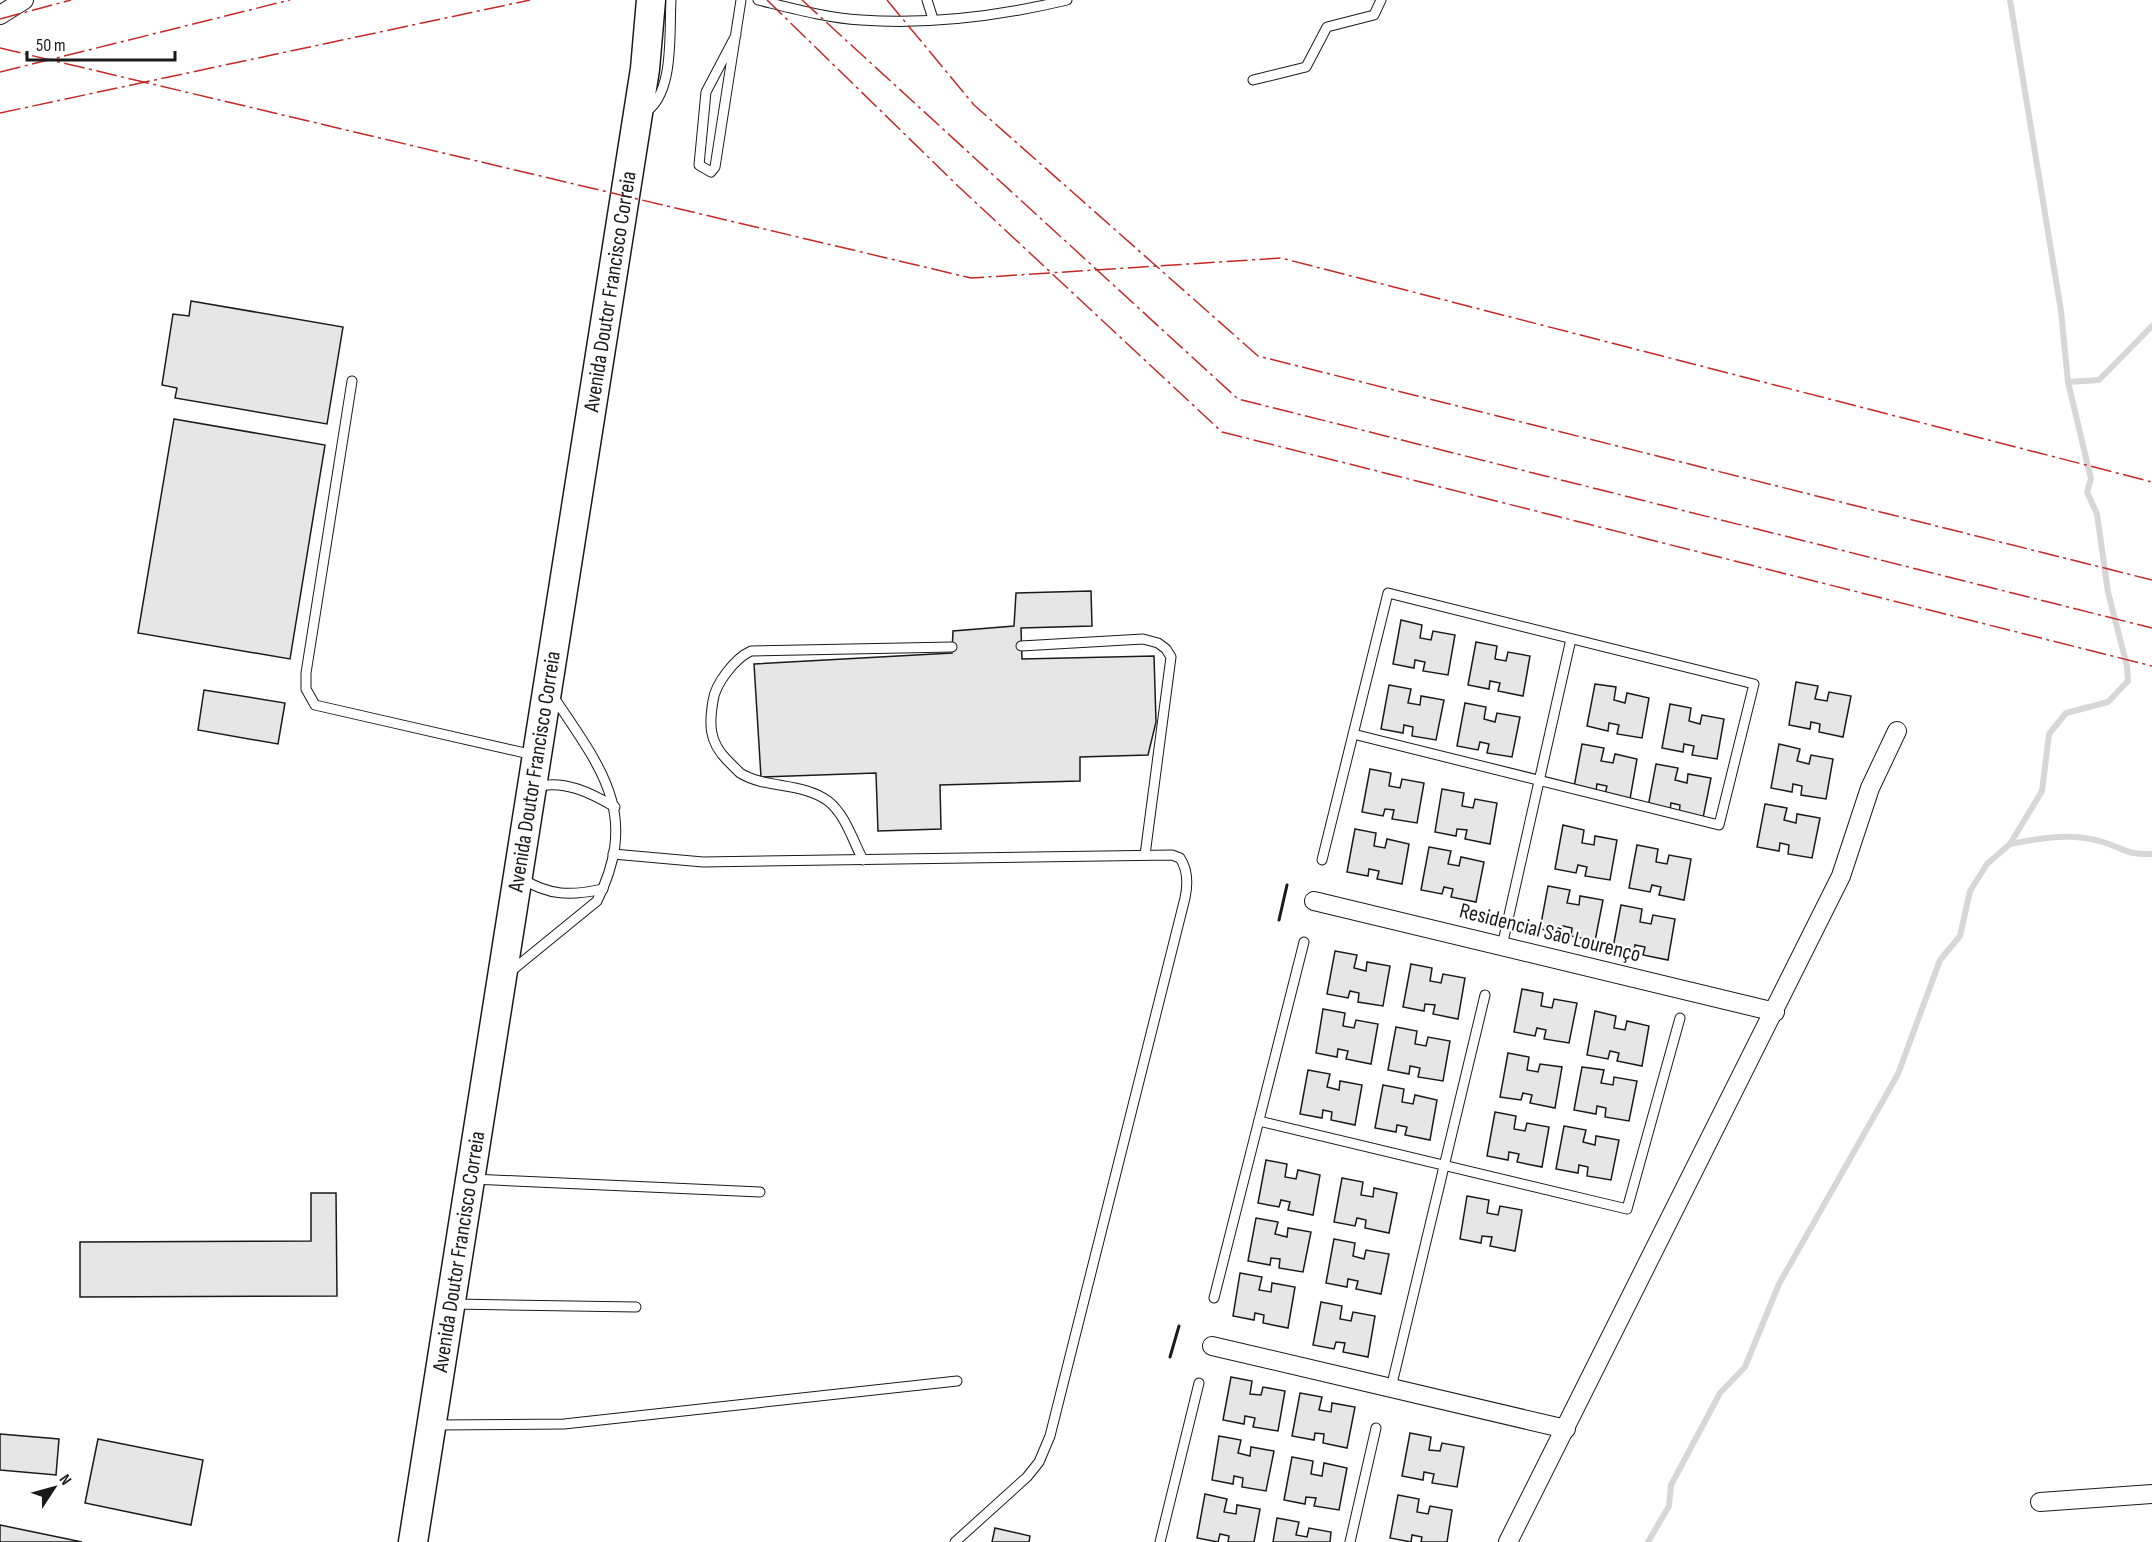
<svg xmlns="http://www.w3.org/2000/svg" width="2152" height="1542" viewBox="0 0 2152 1542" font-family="'Sofia Sans Condensed',sans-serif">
	<rect width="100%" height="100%" fill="#fff"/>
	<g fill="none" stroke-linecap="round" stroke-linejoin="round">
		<g stroke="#d7d7d7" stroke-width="6">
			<path d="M2068,382l31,-2 53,-54"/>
			<path d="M2010,844c32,-6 60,-12 93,-2 22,7 23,13 49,12"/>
			<path d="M1648,1542l21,-36 2,-21 49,-92 25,-26 34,-83 119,-210 42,-114 20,-24 10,-45 17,-27 23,-20 32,-53 7,-57 17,-21 42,-11 20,-21 -1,-15 -19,-74 -11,-78 -10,-22 4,-13 -23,-97 -7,-71 -51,-311"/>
		</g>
	</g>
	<g fill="#e6e6e6" stroke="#1a1a1a" stroke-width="1.5">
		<path d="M191,301l152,26 -16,97 -152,-26 2,-10 -15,-3 11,-71 16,2z"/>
		<path d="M174,419l151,26 -35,214 -152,-26z"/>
		<path d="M1091,591l1,35 -71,2 1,31 132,-3 2,66 -8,33 -68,2v24l-140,4 1,44 -63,2 -2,-58 -115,4 -7,-113 198,-11 1,-22 61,-5 2,-33z"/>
		<path d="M1401,620l21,5 -2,13 11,2 2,-9 22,4 -7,40 -25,-4 2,-9 -10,-2 -1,8 -21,-4z"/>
		<path d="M1476,642l21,4 -2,13 11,2 2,-9 22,4 -7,40 -25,-5 2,-8 -10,-2 -1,8 -21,-4z"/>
		<path d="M1796,682l22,4 -3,13 12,2 2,-9 22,4 -8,41 -24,-5 1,-8 -9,-2 -1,7 -21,-4z"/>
		<path d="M1595,684l21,3 -2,13 11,3 2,-10 22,5 -7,40 -25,-4 2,-9 -10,-2 -1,8 -21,-5z"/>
		<path d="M1389,685l22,4 -3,14 12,2 1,-9 23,4 -8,40 -24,-4 1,-9 -9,-2 -1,8 -22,-4z"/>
		<path d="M204,690l81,13 -7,41 -80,-14z"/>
		<path d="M1465,703l21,4 -2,12 11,3 2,-9 23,4 -8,40 -25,-4 2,-9 -9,-2 -2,8 -21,-4z"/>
		<path d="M1670,704l21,4 -2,13 11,3 2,-9 22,4 -7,40 -25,-4 2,-9 -10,-2 -1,8 -21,-4z"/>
		<path d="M1582,744l22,4 -3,13 12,2 2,-9 22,5 -7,40 -25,-5 2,-8 -10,-2 -1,7 -22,-4z"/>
		<path d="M1779,744l21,5 -3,12 12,3 2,-9 22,4 -7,40 -25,-4 1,-9 -9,-2 -1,8 -21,-4z"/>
		<path d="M1656,764l22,4 -3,12 12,3 1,-9 23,4 -8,40 -24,-4 1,-9 -9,-2 -1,8 -22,-4z"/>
		<path d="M1370,769l21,4 -2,13 11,2 2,-9 22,4 -7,40 -25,-4 2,-9 -9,-1 -2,7 -21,-4z"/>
		<path d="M1442,789l22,4 -2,13 11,2 2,-9 22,4 -7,41 -25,-5 2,-9 -10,-1 -1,7 -21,-4z"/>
		<path d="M1765,804l22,4 -3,12 12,3 1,-9 23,4 -8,40 -24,-4 1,-9 -9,-2 -1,8 -22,-4z"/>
		<path d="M1563,825l21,5 -2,13 12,2 1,-9 22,4 -7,40 -25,-4 2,-9 -9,-2 -2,8 -21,-4z"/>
		<path d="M1355,829l21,4 -2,13 11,2 2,-9 22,5 -7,40 -25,-5 2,-8 -10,-2 -1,7 -21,-4z"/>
		<path d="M1637,845l21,4 -2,13 11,2 2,-9 22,4 -7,41 -25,-5 2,-8 -9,-2 -2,7 -21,-4z"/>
		<path d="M1429,847l22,4 -3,13 11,2 2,-9 23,5 -8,40 -25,-5 2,-8 -9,-2 -2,7 -21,-4z"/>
		<path d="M1548,886l22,4 -3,13 12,2 1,-9 23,4 -8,41 -24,-5 1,-8 -9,-2 -1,7 -22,-4z"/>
		<path d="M1621,905l21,4 -2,13 11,2 2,-9 22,4 -7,41 -25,-5 2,-8 -10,-2 -1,7 -21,-4z"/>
		<path d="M1335,951l22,4 -3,13 12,3 1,-9 23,4 -7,40 -25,-4 1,-9 -9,-2 -2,7 -21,-4z"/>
		<path d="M1411,964l21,4 -2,13 11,2 2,-9 22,4 -7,41 -25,-5 2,-9 -10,-1 -1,7 -21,-4z"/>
		<path d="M1522,989l21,4 -2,13 11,2 2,-9 23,4 -8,40 -25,-4 2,-9 -9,-2 -2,8 -21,-4z"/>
		<path d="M1323,1009l22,4 -2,13 11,2 2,-8 22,4 -7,40 -25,-5 2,-8 -10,-2 -1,8 -21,-4z"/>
		<path d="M1595,1011l21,5 -2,12 11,2 2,-9 22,5 -7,40 -25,-5 2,-8 -9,-2 -2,8 -21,-4z"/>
		<path d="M1396,1027l21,4 -2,13 11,2 2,-9 22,4 -7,40 -25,-4 2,-9 -10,-2 -1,8 -21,-4z"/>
		<path d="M1508,1053l21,4 -2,13 11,2 2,-8 22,3 -7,41 -25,-5 2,-8 -9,-2 -2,7 -21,-3z"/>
		<path d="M1582,1067l22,3 -3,13 12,2 1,-8 23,4 -8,40 -24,-4 1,-9 -9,-2 -1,8 -22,-4z"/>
		<path d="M1308,1070l22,4 -3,13 12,3 1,-9 22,4 -7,40 -24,-5 1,-8 -9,-2 -1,8 -22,-4z"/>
		<path d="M1383,1085l21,4 -2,13 11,2 2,-9 22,5 -7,40 -25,-5 2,-8 -10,-2 -1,7 -21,-4z"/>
		<path d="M1495,1112l21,4 -2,13 11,2 2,-8 22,4 -7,40 -25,-5 2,-8 -10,-2 -1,8 -21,-4z"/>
		<path d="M1564,1126l22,4 -3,12 12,3 1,-9 23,4 -8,40 -24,-4 1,-9 -9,-2 -1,8 -22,-4z"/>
		<path d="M1266,1160l21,4 -2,13 11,2 2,-9 22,5 -7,40 -25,-5 2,-8 -9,-2 -2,7 -21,-4z"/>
		<path d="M1342,1178l21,4 -2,13 12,2 1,-9 23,5 -8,40 -24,-5 1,-8 -9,-2 -2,8 -21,-4z"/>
		<path d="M311,1193h25l1,103 -257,1v-55l231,-1z"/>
		<path d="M1467,1196l22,4 -2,13 11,2 2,-9 22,4 -7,41 -25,-5 2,-9 -10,-1 -1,7 -21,-4z"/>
		<path d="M1256,1218l22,4 -3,12 12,3 1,-9 23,4 -8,40 -24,-4 1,-9 -9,-1 -1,7 -22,-4z"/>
		<path d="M1334,1239l21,4 -2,13 11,3 2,-9 23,4 -8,40 -25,-5 2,-8 -10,-2 -1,8 -21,-4z"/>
		<path d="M1240,1273l22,4 -3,13 12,2 1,-9 23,4 -7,41 -25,-5 1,-8 -9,-2 -1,7 -21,-4z"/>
		<path d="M1321,1302l21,4 -2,13 11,2 2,-9 22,4 -7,41 -25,-5 2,-9 -9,-1 -2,7 -21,-4z"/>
		<path d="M1231,1377l21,4 -2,13 11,1 2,-8 22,4 -7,40 -25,-4 2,-9 -10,-2 -1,8 -21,-4z"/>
		<path d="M1300,1393l22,4 -3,13 12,2 1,-9 23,4 -8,41 -24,-5 1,-9 -9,-1 -1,7 -22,-4z"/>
		<path d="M1410,1433l21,4 -2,13 11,1 2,-8 22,4 -7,40 -25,-4 2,-9 -10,-2 -1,8 -21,-4z"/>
		<path d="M0,1434l59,5 -3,36 -56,-5z"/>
		<path d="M1219,1436l22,4 -3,13 12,3 1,-9 23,4 -8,40 -24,-4 1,-9 -9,-2 -1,8 -21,-4z"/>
		<path d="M98,1439l105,21 -12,65 -106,-22z"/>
		<path d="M1292,1457l21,4 -2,13 11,2 2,-13 23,5 -8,42 -25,-4 2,-8 -10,-1 -1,7 -21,-4z"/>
		<path d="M1205,1494l22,5 -3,13 12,2 1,-9 23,4 -6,33h-26l1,-6 -9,-2 -2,8 -21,-4z"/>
		<path d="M1398,1495l21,4 -2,13 11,2 2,-8 22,4 -5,32h-26l1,-5 -10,-2 -1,7 -21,-4z"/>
		<path d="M1277,1518l22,4 -3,13 11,2 2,-9 22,4 -1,10h-57z"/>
		<path d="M0,1525l82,17h-82z"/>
		<path d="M995,1528l35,8 -1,6h-37z"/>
	</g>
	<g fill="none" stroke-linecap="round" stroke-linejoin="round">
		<defs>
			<g id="service">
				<path d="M758,0c33,8 69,18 103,20 69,5 139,-4 206,-20"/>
				<path d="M927,0l6,19"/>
				<path d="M736,35l-30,57 -7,73 12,7 4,-5 26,-167"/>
				<path d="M1253,80l53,-13 21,-40 47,-12 7,-15"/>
				<path d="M644,113c31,-18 25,-81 27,-113"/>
				<path d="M352,381l-46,292v16l9,16 219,50"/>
				<path d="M1021,646l122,-7 15,4 8,6 5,8 -26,198"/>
				<path d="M535,787c29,-8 56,6 80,20"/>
				<path d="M613,854l90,8 469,-7 8,3c8,12 8,26 5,40l-135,538 -11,26 -12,15 -72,65"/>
				<path d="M863,860c-10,-19 -18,-46 -35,-59 -26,-19 -62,-12 -88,-28 -4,-4 -9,-9 -13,-13 -18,-18 -18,-36 -14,-59 2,-17 22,-43 38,-50l201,-4"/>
				<path d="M1322,860l66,-267 366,91 -35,141 -366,-91"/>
				<path d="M521,878c28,18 50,18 82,11"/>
				<path d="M1502,946l69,-307"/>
				<path d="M510,972l87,-71c44,-88 3,-134 -44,-205"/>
				<path d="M1259,1121l368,88 53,-191"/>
				<path d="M472,1179l288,13"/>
				<path d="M1214,1298l90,-356"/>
				<path d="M453,1304l183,3"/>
				<path d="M1391,1388l94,-393"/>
				<path d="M434,1425l130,-1 393,-43"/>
				<path d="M1160,1542l39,-159"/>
				<path d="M1350,1542l26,-114"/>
			</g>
			<g id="minor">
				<path d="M0,15l24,-15"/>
				<path d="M1314,901l461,111"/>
				<path d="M1212,1346l354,83"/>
				<path d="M2040,1502l112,-8"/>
				<path d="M1508,1542l333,-666 29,-88 27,-57"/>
			</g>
			<g id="primary">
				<path id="s1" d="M413,1542l232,-1473 6,-69"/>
			</g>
		</defs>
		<use href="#service" stroke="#1a1a1a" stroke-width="11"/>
		<use href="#minor" stroke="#1a1a1a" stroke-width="20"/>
		<use href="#primary" stroke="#1a1a1a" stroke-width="31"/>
		<use href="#service" stroke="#fff" stroke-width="9"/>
		<use href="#minor" stroke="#fff" stroke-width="18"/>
		<use href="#primary" stroke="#fff" stroke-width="28"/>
		<g stroke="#1a1a1a" stroke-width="3">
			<path d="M1279,920l8,-35"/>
			<path d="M1170,1357l9,-31"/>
		</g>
		<g stroke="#c62828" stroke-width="1.5" stroke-dasharray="21 4.5 3 4.5" stroke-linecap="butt">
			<path d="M767,0l192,187 263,245 930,234"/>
			<path d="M802,0l436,399 914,229"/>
			<path d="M887,0l87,105 284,251 894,224"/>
			<path d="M0,19l71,-19"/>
			<path d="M0,48l971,230 310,-20 871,224"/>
			<path d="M0,72l290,-72"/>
			<path d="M0,113l530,-113"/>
		</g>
	</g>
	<g text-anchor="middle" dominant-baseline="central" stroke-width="4.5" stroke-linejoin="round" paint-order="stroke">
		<g font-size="22" fill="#1a1a1a" stroke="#fff">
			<text stroke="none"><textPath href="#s1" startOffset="1266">Avenida Doutor Francisco Correia</textPath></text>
			<text stroke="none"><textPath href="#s1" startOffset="780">Avenida Doutor Francisco Correia</textPath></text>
			<text transform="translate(1550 933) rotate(14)">Residencial São Lourenço</text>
			<text stroke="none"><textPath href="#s1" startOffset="294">Avenida Doutor Francisco Correia</textPath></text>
		</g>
	</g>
	<g transform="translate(54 1488) rotate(54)" stroke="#ffffff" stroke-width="4.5" paint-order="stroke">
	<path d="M0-4.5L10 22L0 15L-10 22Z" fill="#1a1a1a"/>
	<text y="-9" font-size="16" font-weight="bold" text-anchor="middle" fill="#1a1a1a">N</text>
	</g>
	<path d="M27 51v9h148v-9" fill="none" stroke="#1a1a1a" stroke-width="3"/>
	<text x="36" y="51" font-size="18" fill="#1a1a1a" stroke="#ffffff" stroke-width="4.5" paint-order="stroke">50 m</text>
</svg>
